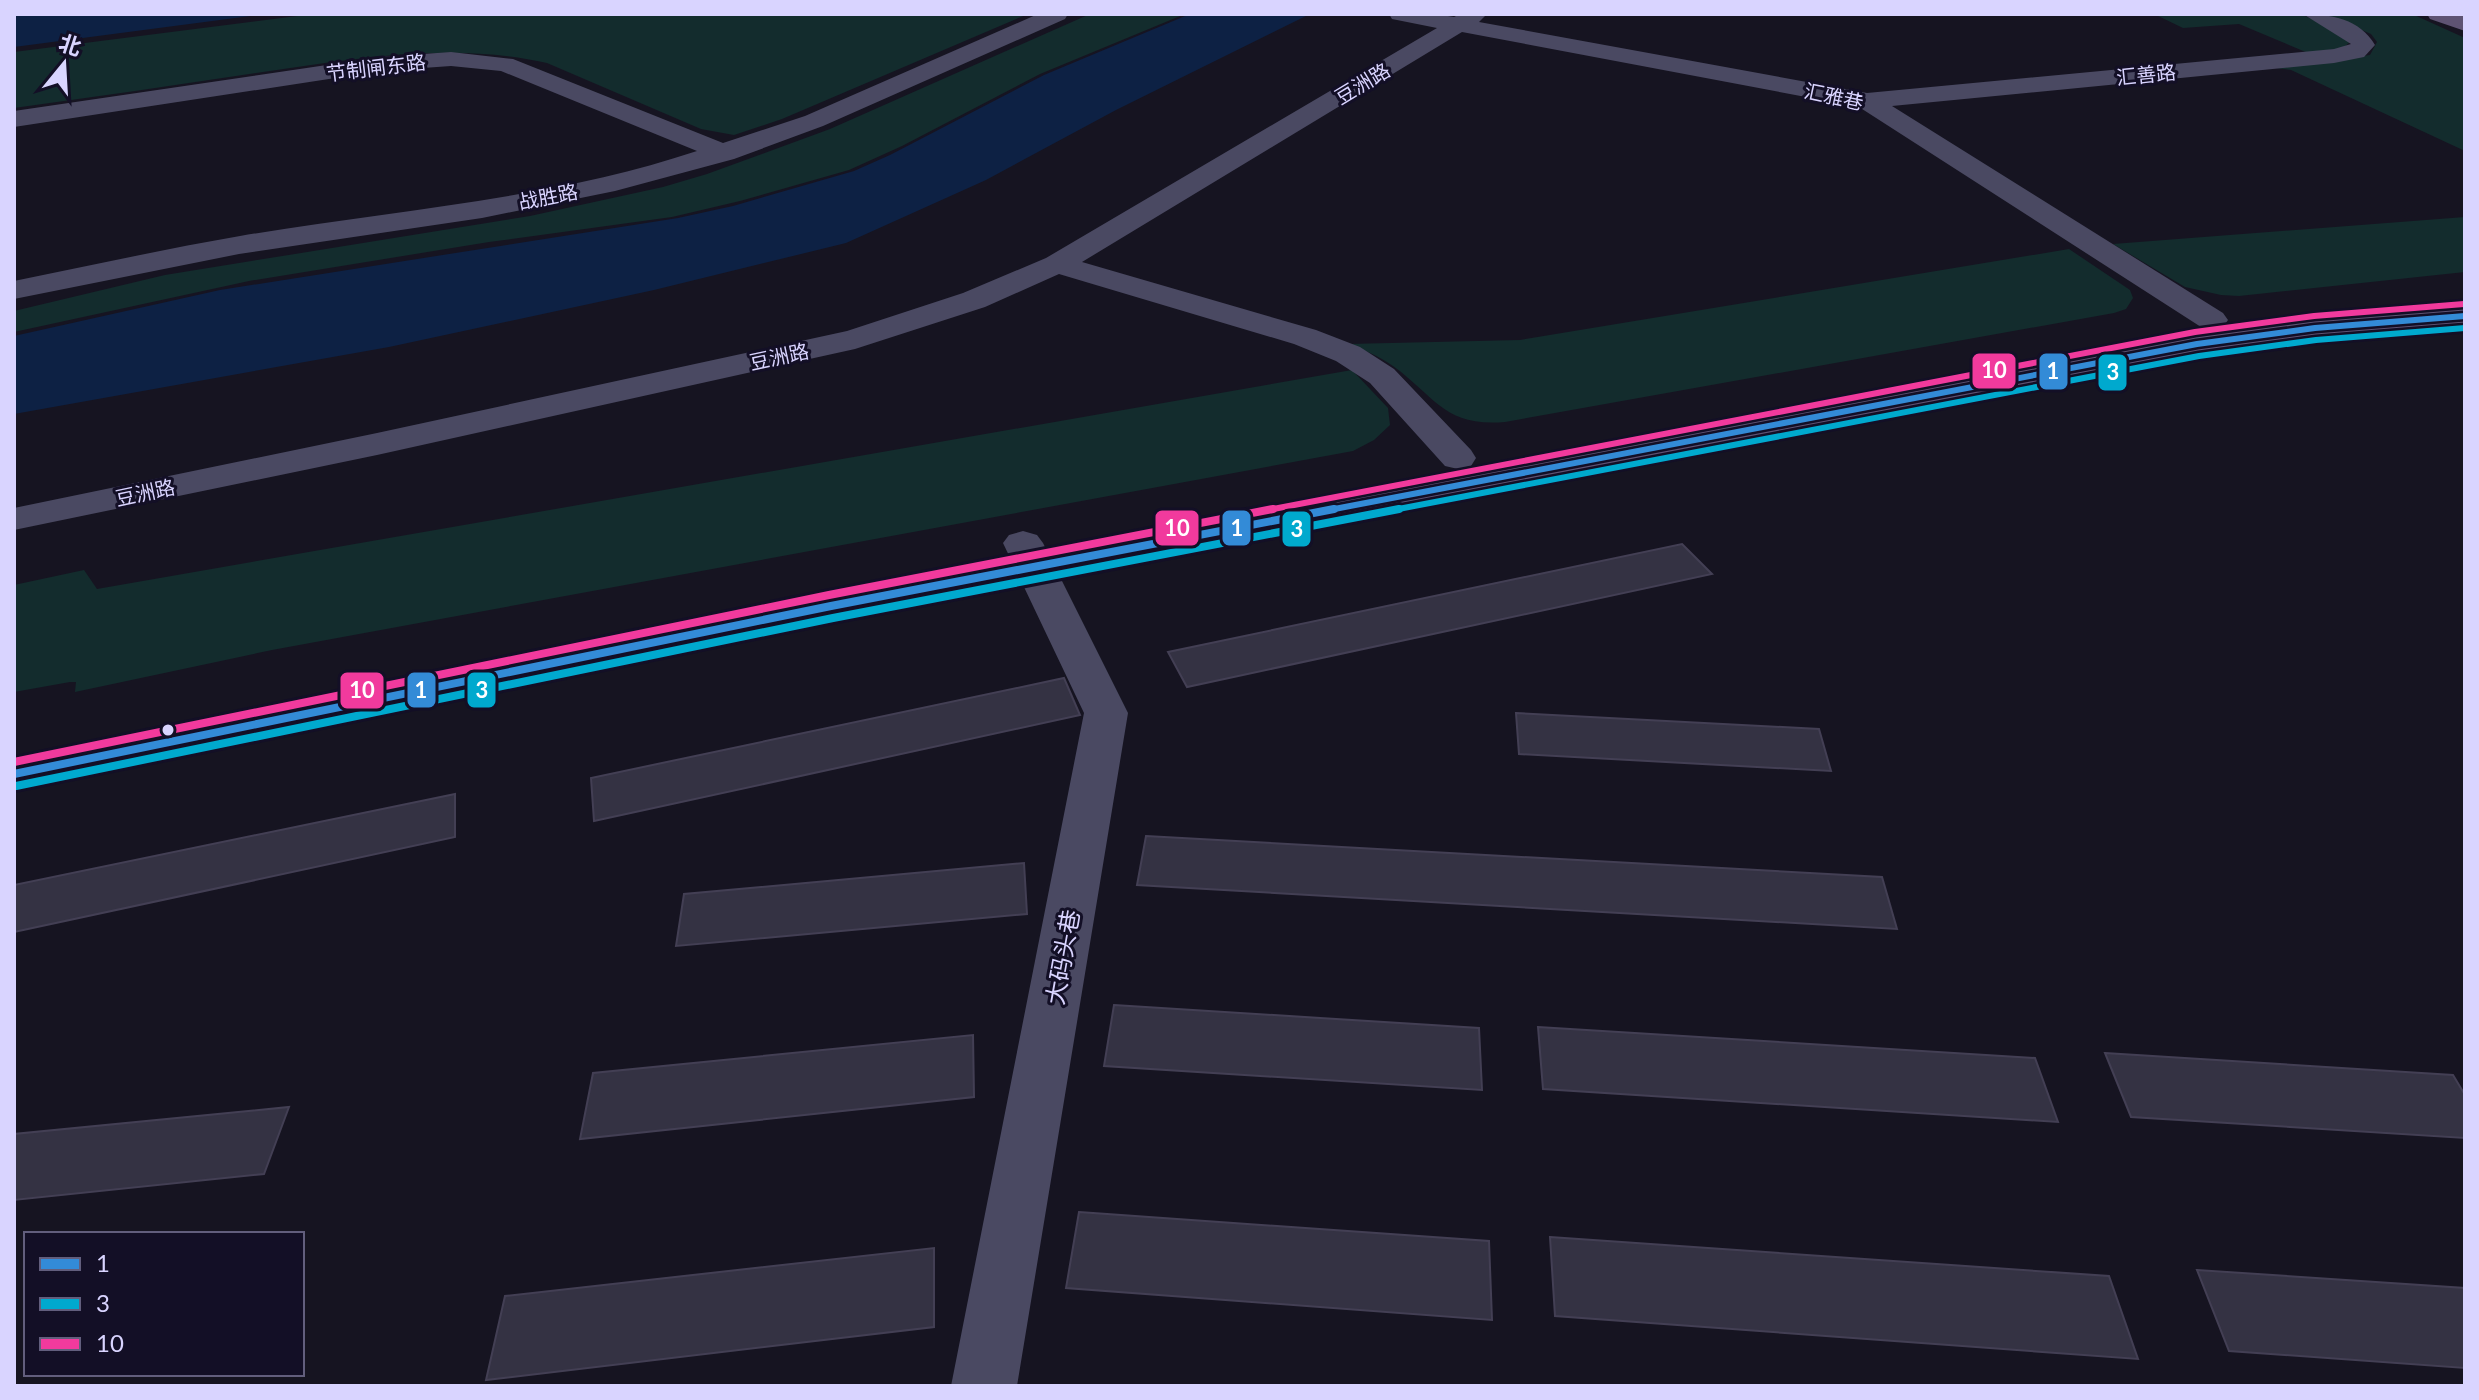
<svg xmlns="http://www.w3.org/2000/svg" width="2479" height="1400" viewBox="0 0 2479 1400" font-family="Lato,'Noto Sans SC',sans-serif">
	<rect width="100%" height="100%" fill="#161421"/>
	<g fill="#132c2d">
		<path d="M313,14h715l-246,105 -48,16 -33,-6 -154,-66c-97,-22 -194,-4 -291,10 -81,12 -161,24 -242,35v-56z"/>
		<path d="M1090,14h95l-145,60 -138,72 -53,24 -109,31 -68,16 -183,25 -240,39 -235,51v-21l151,-36 365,-59 133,-29 44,-13 123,-45z"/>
		<path d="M2154,14h147l38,18 11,10 -7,6 -35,5 -69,-29 -56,4z"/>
		<path d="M2324,14h88l53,24v113l-174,-81 -15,-2 94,-13 7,-13 -6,-8z"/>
		<path d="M2465,217v55l-226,24 -18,-1 -36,-8 -72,-43z"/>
		<path d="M2069,249l61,41 3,8 -7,11 -12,4 -609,109c-61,5 -69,-25 -112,-56 -14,-10 -29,-16 -45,-22l172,-4z"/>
		<path d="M1352,370l36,38 2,17 -16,15 -21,11 -1081,199 -197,42 1,-10h-6l-56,10v-107l70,-15 13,19z"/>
	</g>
	<g fill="#0d2144">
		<path d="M14,14h251l-251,33z"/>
		<path d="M1190,14h120l-194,96 -130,70 -140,63 -192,47 -265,57 -375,67v-78l206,-46 458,-72 55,-12 121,-35 36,-16 154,-80z"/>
	</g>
	<g fill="#343243" stroke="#433f54" stroke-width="2">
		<path d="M1682,544l30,30 -525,113 -19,-35z"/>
		<path d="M1064,678l16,37 -486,106 -3,-43z"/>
		<path d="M1516,713l303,16 12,42 -312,-17z"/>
		<path d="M455,794v43l-441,95v-47z"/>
		<path d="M1146,836l736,41 15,52 -760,-44z"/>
		<path d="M1024,863l3,51 -351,32 8,-52z"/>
		<path d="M1114,1005l365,23 3,62 -378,-24z"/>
		<path d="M1538,1027l497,31 23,64 -515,-33z"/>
		<path d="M973,1035l1,62 -394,42 13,-66z"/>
		<path d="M2105,1053l348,22 12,20v43l-334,-21z"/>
		<path d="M289,1107l-25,67 -250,26v-66z"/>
		<path d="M1079,1212l410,29 3,79 -426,-32z"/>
		<path d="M1550,1237l559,39 29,83 -583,-43z"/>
		<path d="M934,1248v79l-448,53 19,-84z"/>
		<path d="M2197,1270l268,18v80l-236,-17z"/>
	</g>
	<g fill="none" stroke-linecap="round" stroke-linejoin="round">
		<g fill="#4a4962" fill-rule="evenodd">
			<path d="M1038,14h30l-3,5 -242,107 -89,33 -119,32 -133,27 -243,36 -225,45v-18c75,-15 150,-32 226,-45 152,-26 310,-36 457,-85l-196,-80 -50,-5 -70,5 -367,56v-16l367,-54 70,-5 62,7 210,84 82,-27z"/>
			<path d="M1389,14h47l18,3 6,-3h27l-8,8 388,71 467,-44 17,-5 -48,-30c28,0 57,5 72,31l-11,12 -30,6 -442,43 331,207 5,7 -5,7 -11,3 -11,-3 -342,-220 -397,-75 -380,230 234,68 44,17 34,22 77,81 5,8 -5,8 -13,3 -13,-3 -75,-83 -34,-22 -42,-17 -235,-70 -74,33 -130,42 -478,106 -363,75v-22l363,-75 470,-102 116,-38 83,-35 391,-230 -45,-9z"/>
			<path d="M1023,531l14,4 6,8 85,170 -111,673h-66l133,-673 -81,-170 6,-8z"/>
		</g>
		<g fill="#5e5373" fill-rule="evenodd">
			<path d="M2427,14l38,2v15l-35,-12z"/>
			<path d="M2465,306v20l-150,12 -118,16 -1366,265 -817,170v-30l817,-165 1366,-260 118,-16z"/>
		</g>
		<defs>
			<path id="bus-1-far1" d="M1324,511l873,-167 118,-16 150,-12"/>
			<path id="bus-1" d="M14,774l817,-168 503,-97"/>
			<path id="bus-2-far1" d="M1388,511l811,-155 117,-16 149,-12"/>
			<path id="bus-2" d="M16,786l817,-168 566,-109"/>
			<path id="bus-3-far1" d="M1263,511l932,-179 119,-16 150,-12"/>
			<path id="bus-3" d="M14,762l815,-167 444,-86"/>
		</defs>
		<use href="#bus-1-far1" stroke="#130f26" stroke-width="11"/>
		<use href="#bus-1" stroke="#130f26" stroke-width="14"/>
		<use href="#bus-2-far1" stroke="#130f26" stroke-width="11"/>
		<use href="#bus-2" stroke="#130f26" stroke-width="14"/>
		<use href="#bus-3-far1" stroke="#130f26" stroke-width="11"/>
		<use href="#bus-3" stroke="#130f26" stroke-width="14"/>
		<use href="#bus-1-far1" stroke="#338bd7" stroke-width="6"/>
		<use href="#bus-1" stroke="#338bd7" stroke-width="8"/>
		<use href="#bus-2-far1" stroke="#00a9ce" stroke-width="6"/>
		<use href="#bus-2" stroke="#00a9ce" stroke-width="8"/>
		<use href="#bus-3-far1" stroke="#f13a9d" stroke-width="6"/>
		<use href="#bus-3" stroke="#f13a9d" stroke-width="8"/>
	</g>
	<circle fill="#d9d4ff" stroke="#130f26" stroke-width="3" cx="168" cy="730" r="7"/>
	<g text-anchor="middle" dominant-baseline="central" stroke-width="6" stroke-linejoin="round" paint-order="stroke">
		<g font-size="20" fill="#d9d4ff" stroke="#130f26">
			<text transform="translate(376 67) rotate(-7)">节制闸东路</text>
			<text transform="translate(2146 74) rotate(-6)">汇善路</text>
			<text transform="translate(1362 83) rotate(-31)">豆洲路</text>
			<text transform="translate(1834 96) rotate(12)">汇雅巷</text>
			<text transform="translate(548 196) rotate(-11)">战胜路</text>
			<text transform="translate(779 356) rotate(-12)">豆洲路</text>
			<text transform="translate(145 492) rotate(-12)">豆洲路</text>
		</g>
		<g font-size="24" fill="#d9d4ff" stroke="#130f26">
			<text transform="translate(1062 957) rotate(-80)">大码头巷</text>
		</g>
	</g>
	<g stroke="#130f26" stroke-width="3">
		<rect x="1971" y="352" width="46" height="38" rx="8" fill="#f13a9d"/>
		<rect x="2038" y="352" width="31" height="39" rx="8" fill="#338bd7"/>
		<rect x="2097" y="353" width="31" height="39" rx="8" fill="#00a9ce"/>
		<rect x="1154" y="509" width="46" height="38" rx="8" fill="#f13a9d"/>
		<rect x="1221" y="509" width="31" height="38" rx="8" fill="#338bd7"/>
		<rect x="1281" y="510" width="31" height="38" rx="8" fill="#00a9ce"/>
		<rect x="466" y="671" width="31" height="38" rx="8" fill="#00a9ce"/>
		<rect x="406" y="671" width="31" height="38" rx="8" fill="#338bd7"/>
		<rect x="339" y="671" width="46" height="39" rx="8" fill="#f13a9d"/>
	</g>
	<g font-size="22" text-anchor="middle" font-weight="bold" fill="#fff">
		<text x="1994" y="378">10</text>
		<text x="2053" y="379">1</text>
		<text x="2113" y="380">3</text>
		<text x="1177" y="536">10</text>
		<text x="1237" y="536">1</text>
		<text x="1297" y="537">3</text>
		<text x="482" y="698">3</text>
		<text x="421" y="698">1</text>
		<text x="362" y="698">10</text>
	</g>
	<rect width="2479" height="1400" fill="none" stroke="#d9d4ff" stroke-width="32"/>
	<rect x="24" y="1232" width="280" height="144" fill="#130f26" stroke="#625e7d" stroke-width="2"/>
	<rect x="40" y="1258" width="40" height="12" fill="#338bd7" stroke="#625e7d" stroke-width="2"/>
	<text x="96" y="1272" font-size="24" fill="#d9d4ff">1</text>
	<rect x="40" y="1298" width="40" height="12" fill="#00a9ce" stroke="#625e7d" stroke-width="2"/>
	<text x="96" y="1312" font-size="24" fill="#d9d4ff">3</text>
	<rect x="40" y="1338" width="40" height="12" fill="#f13a9d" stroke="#625e7d" stroke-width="2"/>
	<text x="96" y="1352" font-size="24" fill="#d9d4ff">10</text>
	<g transform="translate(64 64) rotate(18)" stroke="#130f26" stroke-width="6" paint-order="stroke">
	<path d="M0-6L14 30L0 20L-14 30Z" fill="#d9d4ff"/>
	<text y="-12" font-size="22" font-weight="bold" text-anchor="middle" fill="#d9d4ff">北</text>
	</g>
</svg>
